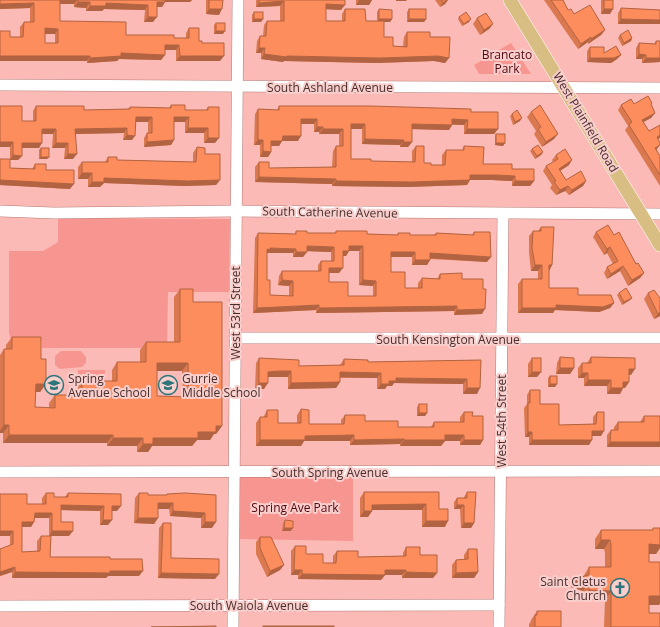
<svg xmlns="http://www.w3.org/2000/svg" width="660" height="627" viewBox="0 0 660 627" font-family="'Open Sans',sans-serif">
	<rect width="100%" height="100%" fill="#fcbab6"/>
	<g fill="#f79691">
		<path d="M511,43l20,31h-52l-5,-9z"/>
		<path d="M58,218l172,1 -1,73h-61l-1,56h-125v-7h-31l-2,-9v-81h34l15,-9z"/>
		<path d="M61,351h20l5,6v6l-4,4 -22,2 -5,-4v-9z"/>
		<rect x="78" y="370" width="27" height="17"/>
		<path d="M236,472l117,1v68l-117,-2z"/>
	</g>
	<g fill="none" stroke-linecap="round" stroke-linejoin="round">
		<defs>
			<g id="minor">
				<path d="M0,85l660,3"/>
				<path d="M0,211l54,2 182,-2 424,3"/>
				<path d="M235,338h425"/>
				<path d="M0,472l660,-1"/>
				<path d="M0,606l499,-1"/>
				<path d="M233,627l5,-627"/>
				<path d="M499,627l4,-413"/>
			</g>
			<path id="major" d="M510,0l150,245"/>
		</defs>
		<use href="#minor" stroke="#b47773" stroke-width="12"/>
		<use href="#major" stroke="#fff" stroke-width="14"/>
		<use href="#minor" stroke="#fff" stroke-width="11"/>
		<use href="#major" stroke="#d9be83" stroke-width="13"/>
	</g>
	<g fill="#da7950" fill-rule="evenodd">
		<path d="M0,0h192l-2,2h-25l-3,5h-5l-4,15h-9l1,-12 -41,-1 -2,2h-16v-3l-12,-1v-3h-14v17l66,14 48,3h12v-5l3,-5 10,13 3,2 18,18h-44v-11h-11v5l-4,5 -42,-1 -2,2 -30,2v-2h-87v-30l10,6h10v-10l4,-5h6v-14l-30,1zM45,34h10v9h-10z"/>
		<path d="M206,0h17l-4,15 -13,-1z"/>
		<path d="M256,0h89l-4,10 -15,-1v12h16v-7l3,-5 21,12h11v-9l2,-3 13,10 -2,3h-6v15l9,9h10l1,-9 3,-5 23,5 19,21 -4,5 -11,-2 -58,2 -92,-2 -1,1 -22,-3v-6h-5l1,-12 3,-5h3l1,-11 3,-4h13v-15l-24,1z"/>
		<path d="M356,0h16l-3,5h-13z"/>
		<path d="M435,0h13l-3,4 -5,3z"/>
		<path d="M544,0h19l5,10 6,4 31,16 -4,5 -13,9v-2l-10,7z"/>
		<path d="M601,0h12l-3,14h-9z"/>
		<path d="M660,2v22h-42v-11l3,-5 39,2z"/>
		<path d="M409,9l17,10 -2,3h-17v-10z"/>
		<path d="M254,12l9,7 -2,3h-9v-7z"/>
		<path d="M459,17l10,5 -7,4 -4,-7z"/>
		<path d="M477,18l16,6 -4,5 -9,6 -7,-11z"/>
		<path d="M216,23l7,11h-9v-9z"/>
		<path d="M660,27v35l-18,1v-4h-6v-11l3,-5 15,1 2,-3h4z"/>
		<path d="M620,35l12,3 -1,3 -9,5 -4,-8z"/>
		<path d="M590,47l14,6 17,2 -4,4 -6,4 -24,-1v-11z"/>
		<path d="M652,103l-1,1 4,9 -4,5 -8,4 6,9 9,8 -1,10 -1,1 4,6v30l-35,-56 3,-4 -10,-16 3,-5z"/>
		<path d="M171,105l14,5h21l2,-3 7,36h-11v-10h-19v-11h-11v18l-3,5 -27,2v-9l3,-5h1v-11h-12l-4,18h-9l1,-7 -49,1 -2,25h-9l1,-11h-13l1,-14h-11l-3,14h-17v8l-4,4h-8v8l22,1 3,-5 11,6 24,19 -70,-4v-26h10v-12h-10v-41l22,15h11v-10l3,-5 48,4 44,-1 2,-2 39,1z"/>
		<path d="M279,106l192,6 27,17 -4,5h-30v-9h-12l-3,5 -37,-1v13l-4,5h-8v-2l-38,-1v-15h-11v30l20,2 41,1v-11l4,-5 8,17 7,2h11v-10l4,-5h16l2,-4 19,18 29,5 22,12 -4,5h-18v-5l-20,-1h-22l-3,5 -60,2 -75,-1v-2l-77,-2v-15l4,-5 10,6 63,-1 1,-16 3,-5h3v-12h-20v-2h-5v-8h-13l-3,17h-16l-3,5h-8v6l-3,5h-8v-12h-6l1,-31 3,-5 19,1z"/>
		<path d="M531,112l23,27 -12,8 -8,-13 2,-3 -9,-14z"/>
		<path d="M512,114l8,7 -7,4 -3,-9z"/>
		<path d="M496,134l9,9 -2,3 -8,-1v-9z"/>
		<path d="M197,147l8,7 15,26 -4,5 -32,1 -80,-3 -4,4h-12v-8h-10v-12l4,-5h23l3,-5 9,3 76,2v-9z"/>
		<path d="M41,148l8,9 -2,2h-8v-9z"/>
		<path d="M532,149l11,3 -2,3 -6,4 -5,-8z"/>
		<path d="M556,155l13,10 -9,6 6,9 20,1 -3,5 -14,9 -4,-4 -9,4 -6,-7 2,-3 -9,-14 3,-5 7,-4 -1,-2z"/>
		<path d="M541,227l11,38 -3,6v17l29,7 36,8 -4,5 -11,4 -44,-2 -2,3h-35v-29l4,-5h16v-8h-7l-2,-18v-17l4,-5h5z"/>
		<path d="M296,231l11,2h28l1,-2 31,3 30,1 1,-2 12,2h24l2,-2 36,2 2,-3 13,30 -57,-3v1l-3,5h-15v-8h-21v15l14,16h13v-5l4,-5 15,1 3,-5 22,5 20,35 -28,1v-4l-138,2v-3l-63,3 2,-75 3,-5 37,1zM307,251l24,1v9h-10l-3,4v6h-36l-3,5 -1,9 11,1v10l-19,-1 -3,-15v-27h26v4h10zM349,251h10v34l14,1v10h-25l-19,-14v-9h10l4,-17h3z"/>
		<path d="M596,232l18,3 30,38 -4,5 -12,8 -8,-15 -13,8 -3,-6 3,-6 6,-3 -6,-11 -3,2 -11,-18z"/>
		<path d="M180,289l13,13 29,124 -6,8h-2l-4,6h-13l-5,6h-40l-4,6h-11v-6h-30v-3h-104v-10h-3v-78l4,-6h2v-4l6,-8 29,22 5,25 -6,8h-5v15l14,1v-5l6,-8h21v-6l6,-8h30v-11l5,-8h23v-12l6,-8h28v-45zM157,371h25l1,26 -26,-1z"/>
		<path d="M619,293l13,5 -2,2 -8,5 -5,-10z"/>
		<path d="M648,293l12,23 -6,3 -10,-20z"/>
		<path d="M560,357l14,11 -4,6h-14l1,-11z"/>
		<path d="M591,357l40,18h-2v7l-4,6h-2l-3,6h-13v-8h-23v-8h-6v-10l4,-5h5z"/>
		<path d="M259,358l40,8 41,-1 4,-6 24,3 113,-2 -4,34h-14v-10l-69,-1 -2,3h-5l-2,3h-8v-11h-37v4l-4,6 -48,1v-12h-20l-4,12h-9l1,-26z"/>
		<path d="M532,358l9,14 -4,5h-9v-13z"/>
		<path d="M550,376l5,11h-7v-9z"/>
		<path d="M530,390l10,14 19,21 34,-1v-7l4,-5 4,24h-9l-3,9h-60v-8h-4l-1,-29 3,-4v-9z"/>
		<path d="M419,404l8,9 -2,3h-8v-9z"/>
		<path d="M301,409l8,15h32v-4l4,-5 20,6 33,6h33l3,-5h26v-5l4,-5 8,4 11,24 -3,5h-20v-4h-15l-4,5h-41v-2l-50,1v-4h-46l-3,5h-45v-23l4,-6h4v-1l3,-6 11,13h19v-8z"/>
		<path d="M644,416h16l-53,31v-12l4,-5h3v-3l4,-5h22z"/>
		<path d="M364,492h75v17l6,18h-23v-17h-50v1l-4,6h-8v-19z"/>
		<path d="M467,492l7,31 -3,5h-10l-1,-19h-6v-7l3,-4h7v-1z"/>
		<path d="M46,493l8,4h11l3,-4 49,18h-5l-4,14h-8v-14l-39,-1v12l8,14h-18l-1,21 60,2 29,17h-31l-2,2h-94v-6l-12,4v-27l10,-3v-10l17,-32h15v-6zM34,518h15v18h-8l-4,5v10l-15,1v-25h9l3,-5z"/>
		<path d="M139,493l9,2h18l1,-1 49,1 -4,33h-11v-10l-31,-2 -1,-7h-11v9l-4,6 -20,-1 1,-25z"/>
		<path d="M285,520l6,11h-9l1,-8z"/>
		<path d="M163,523l8,35 44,21 -57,-1 1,-50z"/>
		<path d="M653,528h7v20l-4,6h-7v8h11v41l-1,2h-10v8l11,14h-56l1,-27h-22v-9l-12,-4 12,-10 6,-10h16v-14l-1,-4h-9v-10l6,-9h51z"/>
		<path d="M260,537l24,28 -4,5 -13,7 -11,-23v-12z"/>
		<path d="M295,546l11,8 17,9h10v-7l4,-5 21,6 45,-1v-3l3,-6 14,8 17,18 -4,5h-31v-3h-17l-4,5 -83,-1v-4h-7v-24z"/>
		<path d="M468,549l10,23 -4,6h-22v-13l4,-5 8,-1v-4z"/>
		<path d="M537,611l24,16h-32v-3l2,-3v-1z"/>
	</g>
	<g fill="#b26341">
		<path d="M60,0h17l-3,4h-17z"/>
		<path d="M163,0h29l-2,2h-25l-3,5h-9l4,-5z"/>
		<path d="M359,0h13l-3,5h-13z"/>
		<path d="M396,0h11l-1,1h-10z"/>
		<path d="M447,0h1l-3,4 -5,3 3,-4z"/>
		<path d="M284,1l-4,5 -24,1 3,-4z"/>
		<path d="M78,2h12l-4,6 -12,-1z"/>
		<path d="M34,3l-4,5 -30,1v-5z"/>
		<path d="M106,3l42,2 -3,5 -41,-1 -2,2h-16l4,-5z"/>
		<path d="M326,4l19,1 -4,5 -19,-1z"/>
		<path d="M209,9h13l-3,6 -13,-1z"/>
		<path d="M604,9h9l-3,5h-9z"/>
		<path d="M148,17h9l-4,5h-9z"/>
		<path d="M254,19h9l-2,3h-9z"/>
		<path d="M379,19h13l-2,3h-13z"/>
		<path d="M409,19h17l-2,3h-17z"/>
		<path d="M471,19l-2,3 -7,4 2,-2z"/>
		<path d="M621,19l39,1v4h-42z"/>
		<path d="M493,24l-4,5 -9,6 4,-5z"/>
		<path d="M45,28l13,1 -3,5h-13z"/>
		<path d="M605,30l-4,5 -13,9 3,-5z"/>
		<path d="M216,31h9l-2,3h-9z"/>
		<path d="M591,37l-3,5 -10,7 3,-5z"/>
		<path d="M632,38l-1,3 -9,5 2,-3z"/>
		<path d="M165,45h14l-3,5h-14z"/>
		<path d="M259,48h6l-4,5h-5z"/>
		<path d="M121,53l44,2 -4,5 -42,-1 -2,2 -30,2 3,-5z"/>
		<path d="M264,54l23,2h151l11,2 -4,5 -11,-2 -58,2 -92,-2 -1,1 -22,-3z"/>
		<path d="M639,54l7,1 -4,4h-6z"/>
		<path d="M621,55l-4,4 -6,4 -24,-1 3,-4z"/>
		<path d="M0,56h90l-3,5h-87z"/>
		<path d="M180,56h44l-4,5h-44z"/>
		<path d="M646,58h14v4l-18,1z"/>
		<path d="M655,113l-4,5 -13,7 4,-5z"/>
		<path d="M136,117h16l-4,5h-16z"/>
		<path d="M174,117h15l-4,5h-14z"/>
		<path d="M522,118l-2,3 -7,4 2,-3z"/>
		<path d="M301,119h16l-3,5h-16z"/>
		<path d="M452,119l16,1 -4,5 -15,-1z"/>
		<path d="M351,124h14l-3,5h-14z"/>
		<path d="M412,124l40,1 -3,5 -41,-1z"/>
		<path d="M317,127h6l-4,5h-5z"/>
		<path d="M127,128l-3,5 -52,1 3,-5z"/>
		<path d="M188,128h20l-4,5h-19z"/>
		<path d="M42,129h14l-3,5h-14z"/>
		<path d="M323,129h20l-4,5h-20z"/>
		<path d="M467,129h31l-4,5h-30z"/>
		<path d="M558,134l-4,5 -12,8 4,-5z"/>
		<path d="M127,135l8,1 -3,4h-9z"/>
		<path d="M660,135v3l-7,4 4,-5z"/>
		<path d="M283,136h18l-3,5h-19z"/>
		<path d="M208,138h11l-4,5h-11z"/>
		<path d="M365,139l39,1 -4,5 -38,-1z"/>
		<path d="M174,140l-3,5 -27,2 3,-5z"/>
		<path d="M258,140h5l-3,5h-6z"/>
		<path d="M271,141h11l-3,5h-11z"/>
		<path d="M0,142h13l-3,5h-10z"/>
		<path d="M403,142h9l-4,5h-8z"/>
		<path d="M22,143h20l-3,5h-20z"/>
		<path d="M56,143h12l-3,5h-13z"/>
		<path d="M496,143h9l-2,3 -8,-1z"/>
		<path d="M660,145l-3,4 -6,4 4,-5z"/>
		<path d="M263,151l8,1 -3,5h-8z"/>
		<path d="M543,152l-2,3 -6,4 2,-3z"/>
		<path d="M68,154h9l-4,5h-9z"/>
		<path d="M13,155l9,1 -4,4h-8z"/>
		<path d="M41,157h8l-2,2h-8z"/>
		<path d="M572,160l-3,5 -14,9 4,-5z"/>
		<path d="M82,173h10l-4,6h-10z"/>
		<path d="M470,175h26l19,1 -3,5 -20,-1h-22l-3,5 -60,2 -75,-1 4,-5z"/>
		<path d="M259,177l77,2 -4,5 -77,-2z"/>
		<path d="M104,178l116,2 -4,5 -32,1 -80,-3 -4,4h-12l4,-5z"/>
		<path d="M0,180l74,4 -4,5 -70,-4z"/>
		<path d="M515,181h19l-4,5h-18z"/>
		<path d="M586,181l-3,5 -14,9 3,-5z"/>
		<path d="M568,186l-3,5 -9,4 4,-5z"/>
		<path d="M307,246l27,1 -3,5 -28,-1z"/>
		<path d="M349,246h14l-4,5h-10l-3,5h-7l4,-5z"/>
		<path d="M610,247l-3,6 -3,2 3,-6z"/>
		<path d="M270,248l26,1 -3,4h-26l-1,1 1,-5z"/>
		<path d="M296,252h11l-4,5h-10z"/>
		<path d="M391,252h24l-3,5h-24z"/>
		<path d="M430,253l61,4 -4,5 -60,-4z"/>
		<path d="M415,260h15l-3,5h-15z"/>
		<path d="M535,265h7l-4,6h-7z"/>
		<path d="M549,265h3l-3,6z"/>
		<path d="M623,266l-3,5 -13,8 4,-5z"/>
		<path d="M329,268h14l-4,5h-13z"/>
		<path d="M644,273l-4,5 -12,8 4,-6z"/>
		<path d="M282,280l11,1 -4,5 -11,-1z"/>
		<path d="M363,280l13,1 -3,5 -14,-1z"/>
		<path d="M632,298l-2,2 -8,5 2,-3z"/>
		<path d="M614,303l-4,5 -11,4 -44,-2 -2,3h-35l4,-5 34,-3z"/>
		<path d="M319,305l-3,5 -63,3 4,-5z"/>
		<path d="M457,306l-3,5 -138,2 3,-5z"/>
		<path d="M485,309l-3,5 -28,1 3,-5z"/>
		<path d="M660,312v4l-6,3 4,-5z"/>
		<path d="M157,363h31l-6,8h-31z"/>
		<path d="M560,368h14l-4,6h-14z"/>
		<path d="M629,369h6l-4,6h-6z"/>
		<path d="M291,371l-3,6h-24l4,-5z"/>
		<path d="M340,372l41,1 -4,5 -41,-1z"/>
		<path d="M532,372h9l-4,5h-9z"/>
		<path d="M582,373h6l-4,5h-6z"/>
		<path d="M396,378l71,1 -4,5 -69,-1 -2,3h-5l-2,3h-8l4,-5z"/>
		<path d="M588,380h23l-4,6h-23z"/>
		<path d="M340,382l-4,6 -48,1 3,-6z"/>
		<path d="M623,382h6l-4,6 -5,-1z"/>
		<path d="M259,383h9l-4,6h-9z"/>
		<path d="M36,384h10l-6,8h-10z"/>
		<path d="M550,384h7l-2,3h-7z"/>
		<path d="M467,388h13l-3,6h-14z"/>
		<path d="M611,388h12l-3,6h-13z"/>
		<path d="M419,413h8l-2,3h-8z"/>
		<path d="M4,425h5l-6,8h-3v-2z"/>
		<path d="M216,426h6l-6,8h-2l-4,6h-13l-5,6h-40l-4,6h-11l6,-8 10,-6 45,-6z"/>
		<path d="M592,431h12l-3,5h-12z"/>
		<path d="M528,432h4l-3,5h-4z"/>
		<path d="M9,435h104l-6,8h-104z"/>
		<path d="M354,435l-4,6h-46l-3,5h-45l4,-6 45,-4z"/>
		<path d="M445,435h19l-4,6h-15l-4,5h-41l4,-6z"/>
		<path d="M113,438h30l-6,8h-30z"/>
		<path d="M404,439l-4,5 -50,1 4,-5z"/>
		<path d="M464,440h19l-3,5h-20z"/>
		<path d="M532,440h60l-3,5h-60z"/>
		<path d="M610,442h50v5h-53z"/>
		<path d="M158,503h15l-4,6h-15z"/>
		<path d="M426,504l-4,6h-54l4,-5z"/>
		<path d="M61,505l43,1 -4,5 -43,-1z"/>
		<path d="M457,505h7l-4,4h-6z"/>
		<path d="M112,506h9l-4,5h-9z"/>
		<path d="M173,511l32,2 -4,5 -31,-2z"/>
		<path d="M364,511h8l-4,6h-8z"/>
		<path d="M35,513h17l-3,5h-18z"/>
		<path d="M138,518h20l-4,6 -20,-1z"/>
		<path d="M103,520h9l-4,5h-8z"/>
		<path d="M426,521h22l-3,6h-23z"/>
		<path d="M22,522h12l-3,5h-13z"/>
		<path d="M205,522h11l-4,6h-11z"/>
		<path d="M464,523h10l-3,5h-10z"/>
		<path d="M284,528h9l-2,3h-9z"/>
		<path d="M0,531h13l-3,5h-10z"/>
		<path d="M52,531h21l-4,5h-20z"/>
		<path d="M601,540h9l-6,9h-9z"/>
		<path d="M649,544l11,1v3l-4,6h-14z"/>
		<path d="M284,565l-4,5 -13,7 3,-6z"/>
		<path d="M15,567l-3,5 -12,4v-4z"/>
		<path d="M294,570h8l-4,5h-7z"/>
		<path d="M385,570h21l-4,5h-17l-4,5 -83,-1 4,-5z"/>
		<path d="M110,571h33l-4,5h-31l-2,2h-94l3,-6z"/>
		<path d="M406,572l31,1 -4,5h-31z"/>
		<path d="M478,572l-4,6h-22l4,-5z"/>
		<path d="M161,573l58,1 -4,5 -57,-1z"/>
		<path d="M577,578l12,4 -6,9 -12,-4z"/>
		<path d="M589,590l22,1 -6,9h-22z"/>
		<path d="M649,596h11v7l-1,2h-17z"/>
	</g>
	<g fill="#fe8d5d" stroke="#b26341" fill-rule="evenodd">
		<path d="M0,0h60v21l66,1v13h48v3h15v-10h10v13h3v2h22v13h-44l-1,-11h-14v10l-44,-2v3l-31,2v-2h-90v-25h10v6h13l1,-15h10v-19l-34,1zM45,28l13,1v14h-13z"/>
		<path d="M78,0h87v2h-8v15h-9v-12l-42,-2v3h-16v-4h-12z"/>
		<path d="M209,0h14l-1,9h-13z"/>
		<path d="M259,0h86v5l-19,-1v17h19v-12h20l1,12h18v16h9v9l14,1v-15h23v5h20l-1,21 -11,-2 -58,2 -93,-2v1l-23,-3 1,-6h-6l1,-12h6l1,-15h17v-20l-25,2z"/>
		<path d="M441,0h6l-4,3z"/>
		<path d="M551,0h12l5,10 3,-1 3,5 16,-9 15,25 -14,9v-2l-10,7z"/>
		<rect x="604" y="0" width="9" height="9"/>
		<path d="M621,8l39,2v10l-39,-1z"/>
		<path d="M379,9l13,1v9h-13z"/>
		<rect x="409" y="9" width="17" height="10"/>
		<rect x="254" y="12" width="9" height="7"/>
		<path d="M466,12l5,7 -7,5 -5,-7z"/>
		<path d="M486,13l7,11 -9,6 -7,-12z"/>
		<rect x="216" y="23" width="9" height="8"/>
		<path d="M628,30l4,8 -8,5 -4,-8z"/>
		<path d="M656,41h4v17h-14v-3l-7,-1v-11l17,1z"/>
		<path d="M616,46l5,9 -7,3h-24v-11h14v6z"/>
		<path d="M648,96l4,7 -1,1 4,9 -13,7 7,11 11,-6v10l-3,2 3,6v2l-5,3 5,8v19l-31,-50 3,-3 -11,-17 10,-6 3,5z"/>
		<path d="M171,105h14v5h23v-3h11v31h-11v-10h-20l1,-11h-15v23l-27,2v-9h5v-16h-16l-1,19 -8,-1v-7l-52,1 2,25h-9v-11h-12v-14h-14v14h-20v13l-9,-1v-13h-13v-36h22v15h14v-15h48v4l46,-1v-2l41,1z"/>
		<path d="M540,105l18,29 -12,8 -8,-13 3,-2 -10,-15z"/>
		<path d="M279,106h92l100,3v3h27v17h-31l1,-9 -16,-1v6l-40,-1v18h-9l1,-2 -39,-1v-15h-14v35h20v2l44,1 1,-16h8v17h7v2h14l1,-15h18v-4l20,1 -1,17h29v5h22v12h-19v-5l-19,-1h-26v5l-59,2 -75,-1v-2l-77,-2v-15h10v6l67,-1v-21h7v-17h-20v-2h-6v-8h-16v17h-18l-1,5h-11v11l-8,-1v-11h-5v-31l21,1z"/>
		<path d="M517,110l5,8 -7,4 -3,-8z"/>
		<rect x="496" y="134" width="9" height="9"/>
		<path d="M538,145l5,7 -6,4 -5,-7z"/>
		<path d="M197,147l8,1v6h15v26l-32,1 -84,-3v4h-12v-9h-10v-11h26v-5h9v3l79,2z"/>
		<rect x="41" y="148" width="8" height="9"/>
		<path d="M565,149l7,11 -13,9 7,11 15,-9 5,10 -14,9 -4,-4 -8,4 -6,-8 2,-1 -10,-15 12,-7 -2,-4z"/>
		<path d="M0,159h10v9l25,1v-5h11v6h28v14l-74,-4z"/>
		<path d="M608,225l6,10 5,-3 17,32 2,-1 6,10 -12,7 -9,-14 -12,8 -4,-7 11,-6 -8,-14 -3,2 -11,-17z"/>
		<path d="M541,227h13l-2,38h-3v23h29v7h33l3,8 -11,4 -47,-2v3h-34v-29h20v-14h-7l-3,-17 1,-17h8z"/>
		<path d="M296,231h11v2h29v-2h31v3l31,1v-2h12v2h26v-2l38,2v-3h16l1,25 -61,-4v7h-15v-8h-24v20h14v16h17v-10l18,1v-5l22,-1v6h21v10h3l-1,20 -28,1v-4l-138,2v-3l-62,3 1,-75 38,1zM307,246l27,1v14h-13v10h-39v9l11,1v15l-23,-1v-15h-3v-31l3,1v-2l26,1v3h11zM349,246h14v34l13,1v15h-28v-14h-19v-14h14v-17h6z"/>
		<path d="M626,288l6,10 -8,4 -5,-9z"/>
		<path d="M180,289h13v13h29v124h-6v6h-18v6h-45v6h-10v-6h-30v-3h-104v-10h-5v-76h8v-12h29v22h5v25h-10l-1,23 20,1v-13h27v-14h35v-19h29v-20h34zM157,363h31l1,34 -32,-1z"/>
		<path d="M654,290l6,8v14l-2,2 -10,-21z"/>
		<path d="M560,357l14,1v10h-14z"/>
		<path d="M591,357l44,1v11h-6v13h-6v6h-12v-8h-23v-7h-6v-10h9z"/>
		<path d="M259,358l40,2v6l45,-1v-6l24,1v2l113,-2 -1,28h-13v-9l-71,-1v3h-7v3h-8v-11l-41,-1v10l-49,1v-12h-13l-10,1v11h-9z"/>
		<rect x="532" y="358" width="9" height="14"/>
		<rect x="550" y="376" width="7" height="8"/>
		<path d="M530,390h10v14h19v21l37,-1 1,-12h7v19h-12v9h-60v-8h-4v-29h2z"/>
		<rect x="419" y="404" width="8" height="9"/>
		<path d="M301,409l8,1v14h35l1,-9h20v6h33v6h36v-5h30v-10h9l-1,4h11v24h-19v-5h-19v5h-41v-1l-50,1v-5l-49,1v4h-45v-23h7v-7h11v13h23z"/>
		<path d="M644,416h16v26h-50l1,-12h7v-8h26z"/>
		<path d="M364,492h75v17h9v12h-22v-17l-54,1v6h-8z"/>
		<path d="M467,492h9l-2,31h-10v-18h-7v-7h10z"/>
		<path d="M46,493h8v4h14v-4l53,1v12h-9v14h-9l1,-14 -43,-1v17h12v9h-21v-18h-17l-1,9h-12v30l18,-1 1,-15h10l-1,21h60v2h32l1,12h-33v2l-95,-1v-5l-15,5v-23l13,-5v-13h-13v-37h27v10h19z"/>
		<path d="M139,493h9v2h19v-1l18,-1 31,2v27h-11v-9l-32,-2v-8h-15v15h-20z"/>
		<path d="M285,520l8,1v7h-9z"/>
		<path d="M163,523h8v35l48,1v15l-58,-1z"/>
		<path d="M653,528h7v17l-11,-1v18h11v34h-11v17h11v14h-49v-36l-22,-1v-8l-12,-4 12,-3v-8h22v-23l-1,-4h-9v-10h52z"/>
		<path d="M260,537h11l13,28 -14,6 -10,-23z"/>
		<path d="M295,546h11v8h17v9h13l1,-12h21v6l48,-1v-9h14v8h17v18l-31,-1v-2h-21v5l-83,-1v-4h-8z"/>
		<path d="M468,549h9l1,23 -22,1v-13l12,-1z"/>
		<path d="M537,611h24v16h-26v-12h2z"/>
		<path d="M216,626v1h-65z"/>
		<rect x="263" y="626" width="71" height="1"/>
	</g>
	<defs>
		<symbol id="school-ring" viewBox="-11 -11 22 22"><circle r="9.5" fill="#f8cfcc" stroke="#2b757b" stroke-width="1.5"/><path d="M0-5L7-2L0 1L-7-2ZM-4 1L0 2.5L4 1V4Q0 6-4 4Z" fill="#2b757b"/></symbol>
		<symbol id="church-ring" viewBox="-11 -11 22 22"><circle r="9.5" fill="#f8cfcc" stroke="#2b757b" stroke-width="1.5"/><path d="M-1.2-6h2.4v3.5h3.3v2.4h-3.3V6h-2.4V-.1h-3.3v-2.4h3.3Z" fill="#2b757b"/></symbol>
	</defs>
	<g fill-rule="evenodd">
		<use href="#school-ring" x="43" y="374" width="22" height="22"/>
		<use href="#school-ring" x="157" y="374" width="22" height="22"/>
		<use href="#church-ring" x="609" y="577" width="22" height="22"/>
	</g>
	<g text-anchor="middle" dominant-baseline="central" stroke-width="4" stroke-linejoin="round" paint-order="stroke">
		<g font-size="12" fill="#53050d" stroke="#f8cfcc">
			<text x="507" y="54">Brancato<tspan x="507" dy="14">Park</tspan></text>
			<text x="295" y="507">Spring Ave Park</text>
		</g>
		<g font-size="12" fill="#472d2c" stroke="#f8cfcc">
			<text x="330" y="87">South Ashland Avenue</text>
			<text transform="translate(586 122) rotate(59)">West Plainfield Road</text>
			<text transform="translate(330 212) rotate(1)">South Catherine Avenue</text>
			<text transform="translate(235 313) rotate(-90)">West 53rd Street</text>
			<text x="448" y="339">South Kensington Avenue</text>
			<text transform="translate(501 421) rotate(-90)">West 54th Street</text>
			<text x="330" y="472">South Spring Avenue</text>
			<text x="249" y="605">South Waiola Avenue</text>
		</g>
		<g font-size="12" fill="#472d2c" stroke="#f8cfcc" text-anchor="start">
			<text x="68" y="378">Spring<tspan x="68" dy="14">Avenue School</tspan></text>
			<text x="182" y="378">Gurrie<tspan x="182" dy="14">Middle School</tspan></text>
			<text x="606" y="581" text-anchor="end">Saint Cletus<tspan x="606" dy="14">Church</tspan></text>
		</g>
	</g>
</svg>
